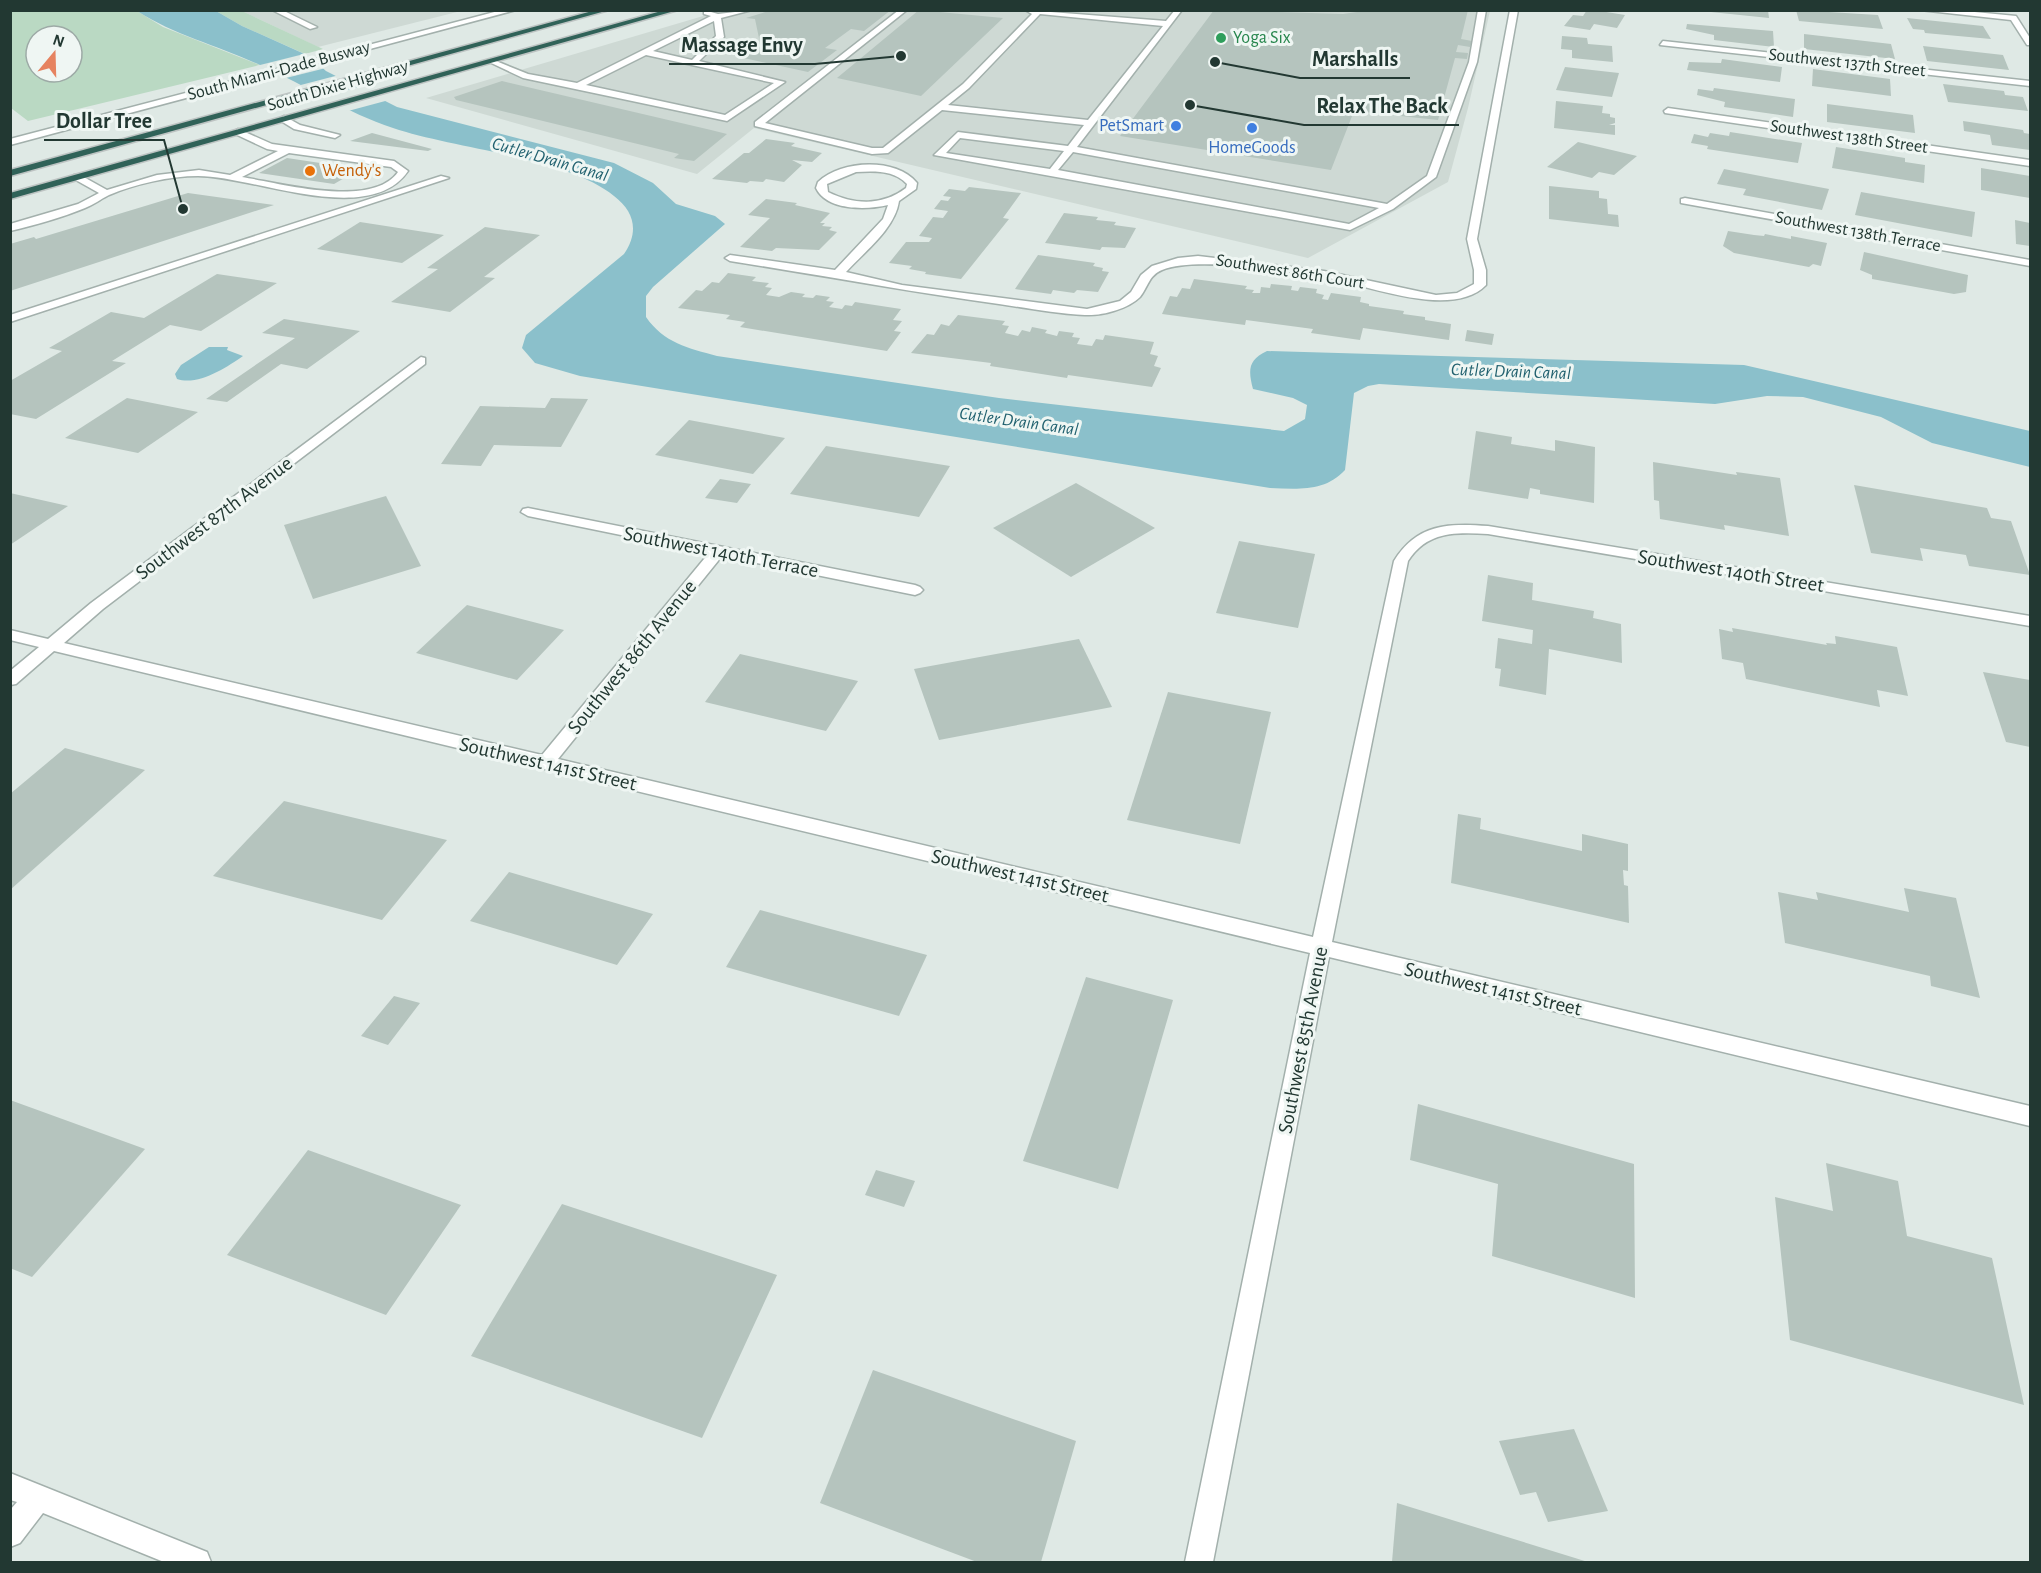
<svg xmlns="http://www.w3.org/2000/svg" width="2041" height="1573" viewBox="0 0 2041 1573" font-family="'Alegreya Sans',sans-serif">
	<rect width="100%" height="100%" fill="#dfe9e5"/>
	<g fill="#ced9d4">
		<path d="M242,11h219l-143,36z"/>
		<path d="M720,11h770l-22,97 -20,74 -140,76 -554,-130 -57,46 -271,-76z"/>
	</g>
	<g fill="#bad9c3" fill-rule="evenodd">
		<path d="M11,11h126l26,16 97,38 -232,56 -17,-13zM36,36h36v36h-36z"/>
		<path d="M216,11h26l81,38 -18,5 -63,-28z"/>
	</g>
	<g fill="#8bc0cb">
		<path d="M137,11h79l26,15 67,30 17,15 71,36 217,56 39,20 23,21 39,12 10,8 -72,63 -7,9v21c18,26 42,31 71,39l282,42 285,33 21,-12 2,-14 -14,-7 -40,-9c-5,-19 -5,-29 14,-38l477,14 286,66v36l-98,-24 -51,-26 -78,-20 -36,-1 -52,8 -336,-20 -11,2 -14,7 -9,77c-20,22 -47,19 -75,18l-690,-112 -45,-13 -13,-15 4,-13 98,-81c15,-22 11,-42 -10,-58 -48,-39 -159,-47 -221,-68 -46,-15 -88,-43 -131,-62 -42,-20 -86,-30 -125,-55z"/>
		<path d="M209,347h19l-1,3 16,6c-17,12 -45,30 -66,23l-2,-5 6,-9z"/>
	</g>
	<g fill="#dfe9e5">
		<path d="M308,53l18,15 -44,11 -26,-13z"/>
		<path d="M339,75l21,10 -41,12 -22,-11z"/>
		<path d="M362,86l27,14 -41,11 -28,-13z"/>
	</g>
	<g fill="#b5c4be">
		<path d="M772,10h119l-27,21 -13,-2 -26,19 12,2 -29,22 -69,-15 21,-14 -5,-24 -9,-1z"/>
		<path d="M919,10l84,8 -82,78 -84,-18z"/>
		<path d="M1214,10l129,4 28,-4h97l-7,29 11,2 -2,6 -12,-2 -2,7 12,1 -1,6 -12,-1 -17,62 -84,-9 -23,59 -211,-34z"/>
		<path d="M1587,10h7l31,5 -8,13 -23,-4 -4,6 -26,-4 9,-11 10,1z"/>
		<path d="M1711,10h57l1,8 -58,-6z"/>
		<path d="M1796,10l82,5 5,14 -84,-8z"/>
		<path d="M1907,18l76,8 8,13 -66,-6 -1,-3 -11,-1z"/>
		<path d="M1687,24l86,7 1,16 -60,-7v-5l-28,-6z"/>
		<path d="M1804,34l87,10 4,15 -91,-10z"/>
		<path d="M1562,36l25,2 1,6 24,2 1,16 -41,-4v-8l-11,-1z"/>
		<path d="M1923,46l80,9 6,15 -82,-9z"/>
		<path d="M1722,59l60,8 -2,15 -93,-12 2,-8 32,1z"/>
		<path d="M1565,67l54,6 -7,24 -56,-7z"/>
		<path d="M1813,69l77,10 1,17 -79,-10z"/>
		<path d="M502,81l209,49 16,4 -33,27 -20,-3 5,-4 -223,-54 -2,-3z"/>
		<path d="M1943,84l61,7 1,4 18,2 5,14 -80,-9z"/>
		<path d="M1714,88l81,11 -2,18 -69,-10 1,-5 -28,-7 1,-6 15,2z"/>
		<path d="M1556,101l47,5 -1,7 8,1v3l5,1v5l-6,2h6v10l-61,-7z"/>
		<path d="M1827,104l86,11 2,18 -88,-11z"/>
		<path d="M1963,121l60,9 1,3 6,1v16l-38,-5 -2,-10 -26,-4z"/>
		<path d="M1730,132l72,11 -4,20 -91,-14 1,-3 -17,-3 3,-9 14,3 2,-4 19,3z"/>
		<path d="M372,133l60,16 -4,2 -78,-10z"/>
		<path d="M766,139l29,4 -4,3 31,7 -10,9 -20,-2 10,5 -18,17 -18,-3 -3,3 -13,-1 -3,2 -35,-4 32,-26h5z"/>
		<path d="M1578,142l59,14 -23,19 -15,-3 -7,6 -45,-11z"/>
		<path d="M1836,147l69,11v4l20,3 -1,18 -92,-15z"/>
		<path d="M287,158l73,11 -26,15 -75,-11z"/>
		<path d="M1981,168l49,8v22l-49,-8z"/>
		<path d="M1724,169l105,20 -7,21 -79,-15 3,-6 -29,-5z"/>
		<path d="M1549,186l50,5v7l8,1 1,15 10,1 1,12 -70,-8z"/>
		<path d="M969,187l52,6 -18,25 6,1 -48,60 -36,-5 1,-2 -17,-3 3,-3 -23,-3 17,-21h23l3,-4 -13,-2 14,-19 10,1 5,-7 -14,-2 7,-9 7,1 3,-4 -8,-1 6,-7 16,2z"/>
		<path d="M1861,192l114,20 -3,25 -117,-22z"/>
		<path d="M188,193l86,12 -264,86v-47l24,-7 2,2z"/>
		<path d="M766,199l31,4 -2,2 35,8 -10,10h5l-3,3 10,1 -3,3 8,2 -18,18 -43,-2 -4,3 -32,-4 30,-29 -22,-3z"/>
		<path d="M1064,213l34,4 -2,3 20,2 -2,3 22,3 -11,20 -23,-1 -2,3 -55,-7z"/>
		<path d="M2015,220l15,3v23l-14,-2z"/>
		<path d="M360,222l84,13 -42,28 -85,-14z"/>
		<path d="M485,227l55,8 -56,42 11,1 -45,34 -59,-10 47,-33 -11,-1z"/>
		<path d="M1728,231l26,4 10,1 1,-2 26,5v-3l36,7 -6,23 -8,-2 -4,3 -75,-14 -11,-7z"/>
		<path d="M1864,252l104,23 -2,17 -12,2 -82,-15v-4l-12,-5z"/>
		<path d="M1038,255l57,8 -2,3 10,2 -1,3 7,1 -11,20 -21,-2 -3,3 -21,-3 -2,4 -36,-5z"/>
		<path d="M728,273l28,4 -4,4 17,2 -4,4 7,1 -6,7 13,2 12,-5 14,2 -3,3 11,1 3,-3 14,2 -4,4 8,1 -5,5 13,2 3,-4 7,1 3,-4 46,7 -8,11 9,1 -8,10 7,1 -14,19 -147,-24 5,-5 -19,-3 4,-4 -52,-7 18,-18 6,1 10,-9 7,1z"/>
		<path d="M217,274l60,9 -76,48 -31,-6 -58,36 14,2 -90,56 -26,-5v-33l52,-30 -13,-3 62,-36 33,6z"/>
		<path d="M1194,279l53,7 -2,3 9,1 -2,3h8l1,-6 9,1 1,-4 21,2 -1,4 7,1 2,-4 17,2 -1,4 8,2 -2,4 6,1 3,-7 30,4 -1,5 9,2v2l35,5 -1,3 22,3v3l26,4 -2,16 -86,-12 -3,12 -49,-7 2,-4 -67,-9 -1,5 -83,-11 8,-18 7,1 5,-9 8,1z"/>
		<path d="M958,315l47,6 -3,4 7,1 -4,7 13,3 4,-6 8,2 2,-5 15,3 -2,3 12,3 2,-5 15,2 -2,4 8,1 -3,6 15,2 4,-7 7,1 2,-5 49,7 -4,12 8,2 -4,10 7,2 -9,19 -84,-12 -1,3 -77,-12 1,-3 -80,-10 16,-19 7,1 7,-11 8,2z"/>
		<path d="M284,319l76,12 -53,38 -26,-5 -54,38 -21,-3 89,-61 -33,-5z"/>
		<path d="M1467,330l27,4 -2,11 -27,-4z"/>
		<path d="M127,398l71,14 -60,41 -73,-15z"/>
		<path d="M551,398l37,1 -27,48 -67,-2 -13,21 -40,-2 39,-58 65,2z"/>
		<path d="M689,420l96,18 -32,36 -98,-19z"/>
		<path d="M1476,431l36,6 -1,7 44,7v-11l40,7 -1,56 -54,-9v-4l-10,-2 -2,11 -60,-10z"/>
		<path d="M826,446l124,20 -31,51 -129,-23z"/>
		<path d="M1653,462l84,13 -1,-3 44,6 9,58 -65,-11 1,5 -65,-11 -1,-18 -5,-1z"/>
		<path d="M720,479l31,5 -14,19 -32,-5z"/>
		<path d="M1076,483l79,45 -84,49 -78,-49z"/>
		<path d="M1854,485l133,23 4,10 20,3 19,54 -61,-9 -3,-11 -46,-7 3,13 -52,-8z"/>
		<path d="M10,493l58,13 -58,39z"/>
		<path d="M386,496l35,70 -108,33 -29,-74z"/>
		<path d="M1239,541l76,13 -17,74 -82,-15z"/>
		<path d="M1488,575l45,8 -1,17 62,11 -1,7 28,6 1,39 -73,-14 -3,46 -47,-9 2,-17 -6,-1 3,-30 34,6 1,-14 -51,-9z"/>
		<path d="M467,605l97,25 -47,50 -101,-27z"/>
		<path d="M1732,628l95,17 -1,-2 10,1 -1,-8 62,11 11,49 -31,-6 3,17 -134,-28 -3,-16 -21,-4 -3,-30 14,3z"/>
		<path d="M1079,639l33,68 -173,33 -25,-71z"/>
		<path d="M740,654l118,27 -32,50 -121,-29z"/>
		<path d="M1983,672l47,8v67l-24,-5z"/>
		<path d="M1168,692l103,20 -31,132 -113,-24z"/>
		<path d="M65,748l80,22 -135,120v-96z"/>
		<path d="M284,801l163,39 -65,80 -169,-44z"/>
		<path d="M1458,814l23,4 -1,11 102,22v-17l46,10v27l-5,-1 1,15 4,1 1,37 -178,-40z"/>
		<path d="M509,872l144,42 -36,51 -147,-44z"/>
		<path d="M1904,888l52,10 24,100 -49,-12 -1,-10 -145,-33 -7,-51 40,8 -2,-8 93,20z"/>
		<path d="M760,910l167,45 -28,61 -173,-49z"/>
		<path d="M1086,977l87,23 -55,189 -95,-28z"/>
		<path d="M394,996l26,7 -32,42 -27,-9z"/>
		<path d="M10,1100l135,49 -113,128 -22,-9z"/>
		<path d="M1418,1104l216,60 1,134 -143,-42 6,-72 -88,-24z"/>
		<path d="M308,1150l153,55 -75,110 -159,-60z"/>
		<path d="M1826,1163l72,18 9,55 85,22 32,147 -234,-65 -15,-143 58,14z"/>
		<path d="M876,1170l39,11 -11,26 -39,-12z"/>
		<path d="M562,1204l215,71 -75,163 -231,-82z"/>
		<path d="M873,1370l203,71 -35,121h-64l-157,-59z"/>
		<path d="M1574,1429l34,82 -60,11 -12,-30 -16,3 -21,-54z"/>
		<path d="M1397,1503l191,59h-196z"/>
	</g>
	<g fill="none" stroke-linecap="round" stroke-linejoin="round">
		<defs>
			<g id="minor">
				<path d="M272,10h10l35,17 -7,2z"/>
				<path d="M502,10h14l-506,135v-6z"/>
				<path d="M704,10l14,4 34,-4 -31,8 3,19 -25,24 86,21 -58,39 -204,-43 -36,-17 4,-2 37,15 49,9 134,-67 -7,-2zM714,21l2,15 -24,24 -39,-9zM646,55l128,28 -49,32 -139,-30z"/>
				<path d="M899,10h8l-142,113 107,25h11l80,-64 69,-70 -7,-4 141,11 9,-11h7l-105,137 310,57 40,-28 42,-114 9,-52h8l-9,52 -41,115 -43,32 -43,21 -416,-75 24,-23 110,14 16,-21 -142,-15 -54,43 -16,1 -117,-28v-4zM1040,14l123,12 -75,94 -140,-15 21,-17zM960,138l104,13 -14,18 -104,-16zM1073,152l306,56 -30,16 -291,-54z"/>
				<path d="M1510,10h8l-41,229 9,31v15c-34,35 -119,0 -162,-8 -38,-6 -128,-21 -162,-7 -13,5 -14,17 -22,27 -12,12 -38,19 -55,18 -28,-1 -58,-7 -86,-11 -90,-12 -179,-29 -269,-43l-5,-3 5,-3 105,15 48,-51 5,-14c-21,5 -61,6 -72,-17l2,-6c23,-22 78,-25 99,1l-1,6 -17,12c-4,28 -35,51 -53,71l56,13 185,24 33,-8 11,-9 10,-17 11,-9 26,-8 20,-2 126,15 112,24 21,-2 17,-9v-14l-7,-31zM856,172c18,-1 38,-2 51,12l-1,4c-23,18 -52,17 -78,4l-1,-8z"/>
				<path d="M1920,10h34l62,6 14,22v7h-3l-16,-25z"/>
				<path d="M1663,41l367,40v5l-370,-41z"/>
				<path d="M1668,108l362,52v6l-365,-53 -1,-2z"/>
				<path d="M284,116l16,9 40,10 -5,3 -41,-9 -13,-8 -2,-2z"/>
				<path d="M238,129l34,15 122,17 14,10c-39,57 -154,5 -210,5 -28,0 -63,8 -89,19 -8,4 -16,10 -24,13 -24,10 -50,17 -75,23v-7l68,-20 21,-11 -25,-14v-4h6l27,15 50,-15 42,-5 31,5 48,-24 -11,-2 -32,-15 -2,-2zM289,153l102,14 7,5c-26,37 -118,11 -156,5z"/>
				<path d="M441,176l8,2 -439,144v-7z"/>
				<path d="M1685,198l345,62v6l-349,-63v-4z"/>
				<path d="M421,357l4,1v6l-322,245 -39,34 478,112 167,-202 -181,-37 -7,-4 2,-3 5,-1 387,77 5,2 3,3 -3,3 -5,2 -193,-39 -164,203 755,178 81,-376c23,-37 53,-38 94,-35l542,90v10l-542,-92c-32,-2 -61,-3 -80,27l-76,381 698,164v20l-701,-169 -116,605h-28l125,-609 -1256,-302 -38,33 -6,1v-14l29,-24 -29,-7v-10l38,9 43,-36z"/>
				<path d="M10,1473l197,79 4,10h-47l-121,-49 -23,30 -10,4v-37l7,-8 -7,-2z"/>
			</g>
			<g id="highway">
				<path d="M596,10h13l-599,166v-6z"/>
				<path d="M665,10h13l-668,189v-6z"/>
			</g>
		</defs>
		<use href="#minor" stroke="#a3b0ac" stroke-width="3"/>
		<use href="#highway" stroke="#bdc3c2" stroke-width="3"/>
		<use href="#minor" fill="#fff" fill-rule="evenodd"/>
		<use href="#highway" fill="#306258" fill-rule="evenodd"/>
	</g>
	<circle fill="#2e9e5b" stroke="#eff6f3" stroke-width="2" cx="1221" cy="38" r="6"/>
	<g fill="#3f7fe0" stroke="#eff6f3" stroke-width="2">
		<circle cx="1176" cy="126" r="6"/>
		<circle cx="1252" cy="128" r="6"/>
	</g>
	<circle fill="#e8710a" stroke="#eff6f3" stroke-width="2" cx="310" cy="171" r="6"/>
	<g text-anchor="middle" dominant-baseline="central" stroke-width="6" stroke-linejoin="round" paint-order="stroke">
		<g font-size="18" fill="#27864d" stroke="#eff6f3" text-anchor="start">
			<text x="1233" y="38">Yoga Six</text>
		</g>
		<g font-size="18" fill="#223832" stroke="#eff6f3">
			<text transform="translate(1847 63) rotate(6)">Southwest 137th Street</text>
			<text transform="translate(279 71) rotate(-15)">South Miami-Dade Busway</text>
			<text transform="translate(338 86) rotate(-16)">South Dixie Highway</text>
			<text transform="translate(1849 137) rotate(8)">Southwest 138th Street</text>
			<text transform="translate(1858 232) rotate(10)">Southwest 138th Terrace</text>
			<text transform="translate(1290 272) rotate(9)">Southwest 86th Court</text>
		</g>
		<g font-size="18" fill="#366cbe" stroke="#eff6f3" text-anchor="end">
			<text x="1164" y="126">PetSmart</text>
			<text x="1252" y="148" text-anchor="middle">HomeGoods</text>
		</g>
		<g font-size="18" font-style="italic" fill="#21616f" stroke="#eff6f3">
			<text transform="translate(550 160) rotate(16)">Cutler Drain Canal</text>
			<text transform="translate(1511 372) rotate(2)">Cutler Drain Canal</text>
			<text transform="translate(1019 422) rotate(8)">Cutler Drain Canal</text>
		</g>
		<g font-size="18" fill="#c56008" stroke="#eff6f3" text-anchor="start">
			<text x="322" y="171">Wendy's</text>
		</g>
		<g font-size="21" fill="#223832" stroke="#eff6f3">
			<text transform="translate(214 518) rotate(-37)">Southwest 87th Avenue</text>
			<text transform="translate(721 552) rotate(11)">Southwest 140th Terrace</text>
			<text transform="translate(1731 571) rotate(9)">Southwest 140th Street</text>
			<text transform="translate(632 657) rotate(-51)">Southwest 86th Avenue</text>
			<text transform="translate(548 764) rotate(13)">Southwest 141st Street</text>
			<text transform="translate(1020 876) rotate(13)">Southwest 141st Street</text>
			<text transform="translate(1493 989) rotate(13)">Southwest 141st Street</text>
			<text transform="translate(1303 1040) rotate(-79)">Southwest 85th Avenue</text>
		</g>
	</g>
	<path fill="none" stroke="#223832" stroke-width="2" d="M901 56L815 64H669M1215 62L1300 78H1410M1190 105L1304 125H1459M183 209L164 140H44"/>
	<g fill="#223832" stroke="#eff6f3" stroke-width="2">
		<circle cx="901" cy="56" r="6"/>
		<circle cx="1215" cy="62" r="6"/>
		<circle cx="1190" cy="105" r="6"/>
		<circle cx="183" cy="209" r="6"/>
	</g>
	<g font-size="22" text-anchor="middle" font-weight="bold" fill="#223832" stroke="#eff6f3" stroke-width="6" stroke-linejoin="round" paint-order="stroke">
		<text x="742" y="52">Massage Envy</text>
		<text x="1355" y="66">Marshalls</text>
		<text x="1382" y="113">Relax The Back</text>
		<text x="104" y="128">Dollar Tree</text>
	</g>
	<rect width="2041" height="1573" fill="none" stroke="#223832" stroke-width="24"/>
	<g transform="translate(54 54) rotate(19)"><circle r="28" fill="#eff6f3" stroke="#9daaa6" stroke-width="1.5"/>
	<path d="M0-4.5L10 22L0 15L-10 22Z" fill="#e68360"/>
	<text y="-9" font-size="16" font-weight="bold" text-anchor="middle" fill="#223832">N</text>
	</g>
</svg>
